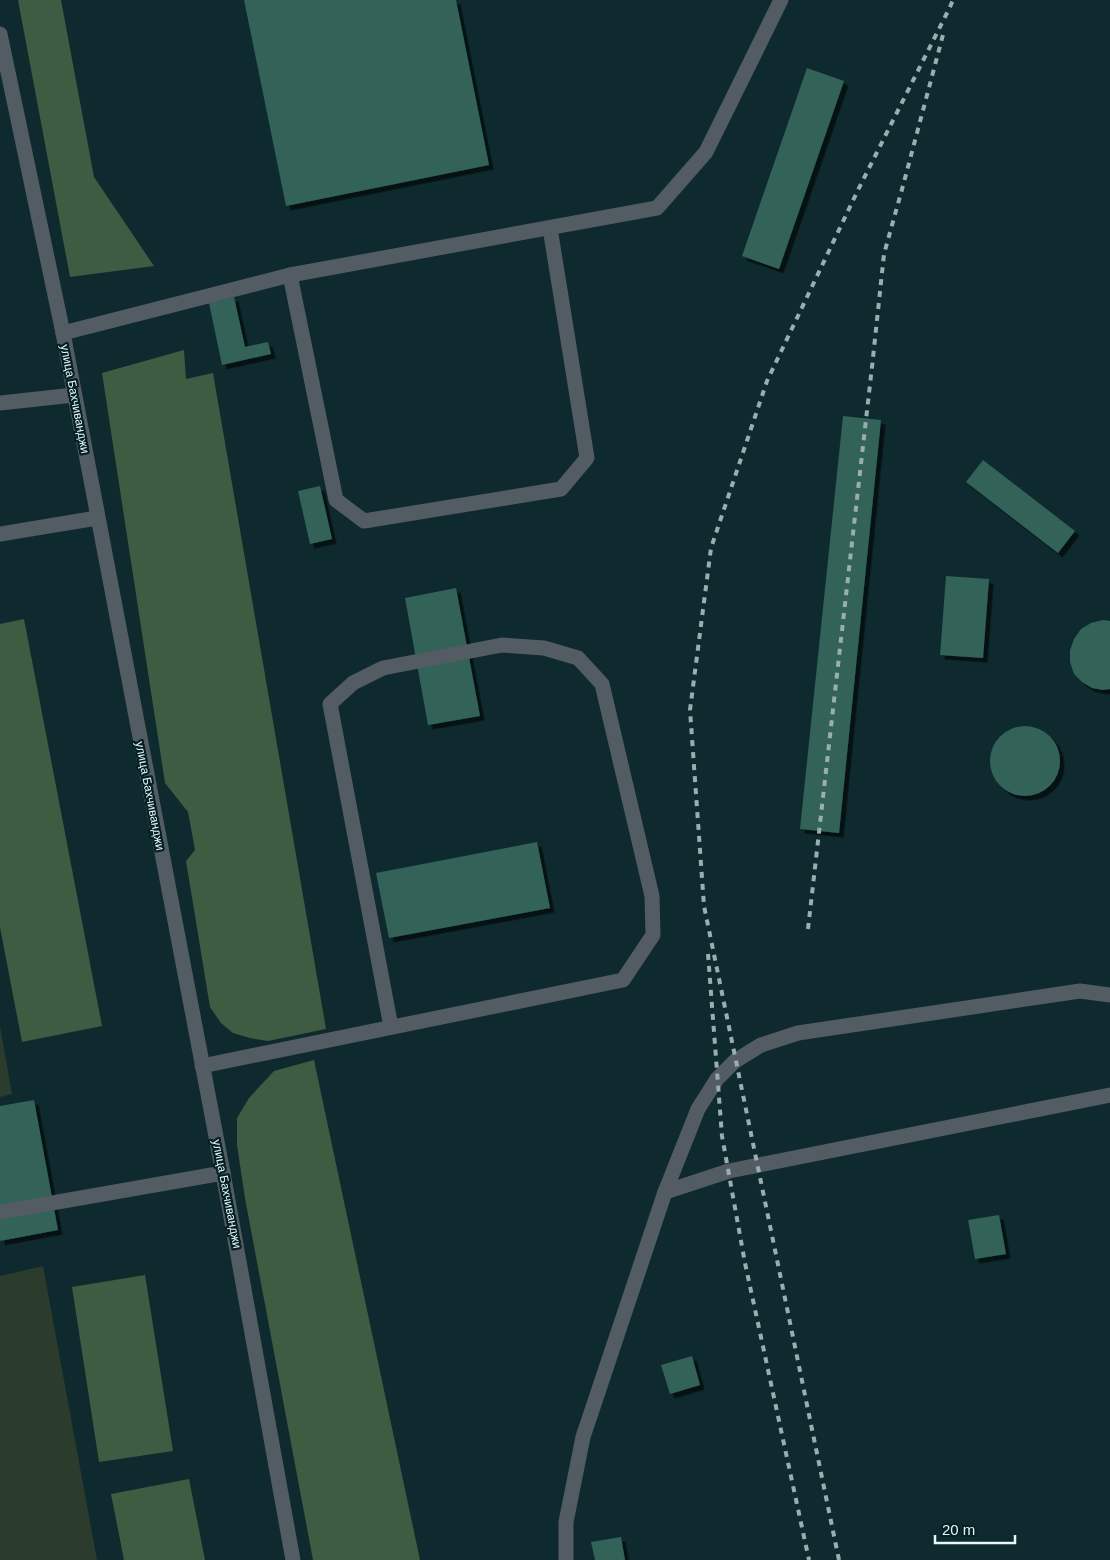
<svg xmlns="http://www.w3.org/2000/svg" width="1110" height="1560" viewBox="0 0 1110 1560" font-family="Arial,sans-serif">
	<defs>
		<filter id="shadow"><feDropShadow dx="4.5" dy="4.5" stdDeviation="0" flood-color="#0009"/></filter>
	</defs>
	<rect width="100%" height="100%" fill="#0e2a2f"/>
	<g fill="#2b3c2c">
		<path d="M0,1027l12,67 -12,3z"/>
		<path d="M43,1266l54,294h-97v-284z"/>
	</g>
	<g fill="#3e5c41">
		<path d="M18,0h43l33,177 60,89 -84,11z"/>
		<path d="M184,350l2,29 27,-6 113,656 -58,12 -18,-3 -17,-5 -12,-10 -11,-16 -24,-146 9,-11 -7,-38 -23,-29 -63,-410z"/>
		<path d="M24,619l78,407 -80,16 -22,-115v-303z"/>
		<path d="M314,1060l106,500h-107l-68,-362 -8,-53v-27l12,-20 25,-27z"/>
		<path d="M145,1275l28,176 -74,11 -27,-175z"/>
		<path d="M189,1479l16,81h-81l-13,-66z"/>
	</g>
	<g fill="#306259" filter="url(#shadow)">
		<path d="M244,0h212l33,165 -203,41z"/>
		<path d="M807,68l37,13 -65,188 -37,-13z"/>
		<path d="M234,297l11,50 23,-5 3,12 -49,11 -13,-62z"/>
		<path d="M843,416l38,4 -42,413 -39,-4z"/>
		<path d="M983,460l92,71 -17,22 -92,-71z"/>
		<path d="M320,486l12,53 -22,5 -12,-53z"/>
		<path d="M946,576l43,3 -6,79 -43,-3z"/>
		<path d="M456,588l24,128 -52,9 -23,-127z"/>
		<path d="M1103,620l7,1v68l-7,1 -11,-2 -10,-6 -8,-8 -4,-12v-12l4,-11 7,-10 10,-6z"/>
		<circle cx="1025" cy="761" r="35"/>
		<path d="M537,842l13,66 -161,30 -13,-65z"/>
		<path d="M34,1100l24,130 -58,11v-135z"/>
		<path d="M999,1215l7,39 -31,5 -7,-39z"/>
		<path d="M692,1356l8,29 -30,9 -9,-29z"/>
		<path d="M621,1537l4,23h-30l-4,-18z"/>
	</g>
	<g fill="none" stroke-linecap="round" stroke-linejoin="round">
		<g stroke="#535b63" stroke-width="15">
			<path d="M0,34l63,299 160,840 70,387"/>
			<path d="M290,275l46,225 28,21 197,-32 26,-31 -37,-230"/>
			<path d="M63,333l227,-58 367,-67 49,-56 75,-152"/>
			<path d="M0,403l74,-8"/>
			<path d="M0,534l97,-16"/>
			<path d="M202,1066l421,-86 30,-45 -1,-39 -50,-212 -24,-26 -34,-10 -42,-3 -119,23 -30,15 -23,21 61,323"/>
			<path d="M665,1192l64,-21 381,-76"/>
			<path d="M0,1212l223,-39"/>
			<path d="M566,1560v-38l17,-85 82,-245 33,-83 19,-30 18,-18 26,-16 37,-12 282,-42 30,4"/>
		</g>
		<g stroke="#9aaeb2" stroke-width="4" stroke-dasharray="6 6" stroke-linecap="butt">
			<path d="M808,929l64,-562 12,-113 20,-72 40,-151"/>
			<path d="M708,954l14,182 23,127 64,297"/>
			<path d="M839,1560l-135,-654 -14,-196 21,-162 56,-167 91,-191 92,-183 3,-7"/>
		</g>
	</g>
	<g text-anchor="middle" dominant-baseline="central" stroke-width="4.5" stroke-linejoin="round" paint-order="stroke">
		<g font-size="12" fill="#e6f6f9" stroke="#042025">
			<text transform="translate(75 399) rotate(79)">улица Бахчиванджи</text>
			<text transform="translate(150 796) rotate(79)">улица Бахчиванджи</text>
			<text transform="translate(227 1194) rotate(79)">улица Бахчиванджи</text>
		</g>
	</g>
	<path d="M935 1535v8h80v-8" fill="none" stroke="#e6f6f9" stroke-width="2.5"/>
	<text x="942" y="1535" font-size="15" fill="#e6f6f9" stroke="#042025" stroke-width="4" paint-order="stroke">20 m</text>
</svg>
